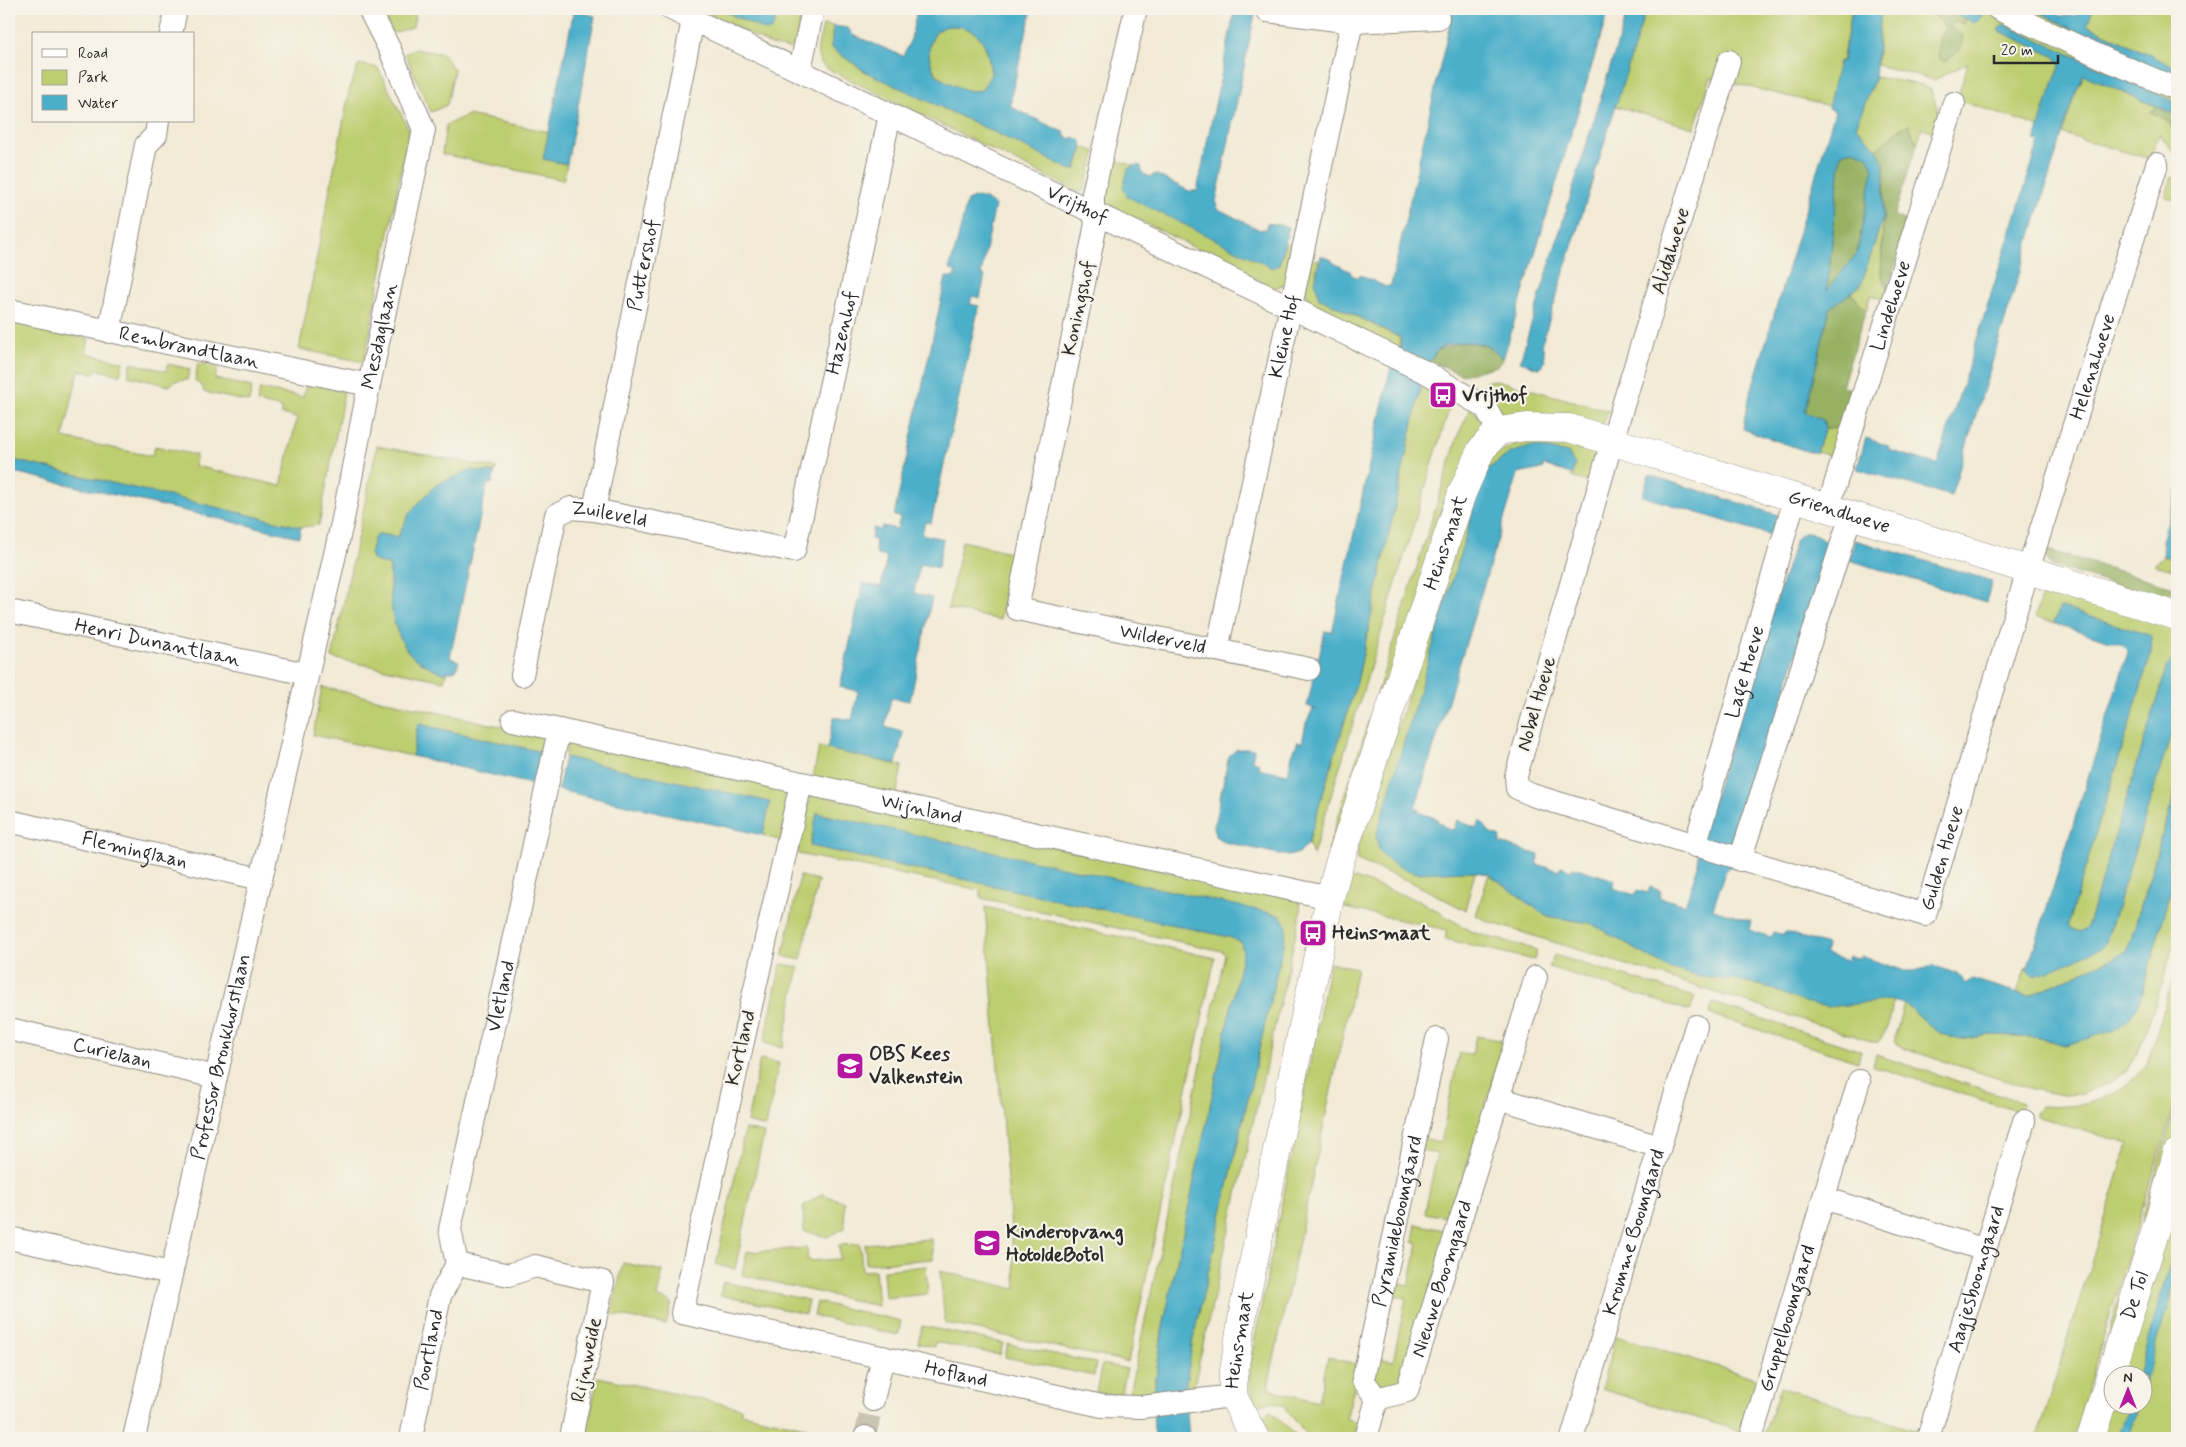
<svg xmlns="http://www.w3.org/2000/svg" width="2186" height="1447" viewBox="0 0 2186 1447" font-family="Mynerve,sans-serif">
	<rect width="100%" height="100%" fill="#f7f3e8"/>
	<filter id="ink" filterUnits="userSpaceOnUse"><feTurbulence type="fractalNoise" baseFrequency=".02" numOctaves="2"/><feDisplacementMap in="SourceGraphic" scale="10" xChannelSelector="R" yChannelSelector="G"/><feConvolveMatrix kernelMatrix="1 2 1 2 8 2 1 2 1" color-interpolation-filters="sRGB"/></filter>
	<filter id="wash" filterUnits="userSpaceOnUse"><feTurbulence type="fractalNoise" baseFrequency=".0096" numOctaves="4" result="noise"/><feDisplacementMap in="SourceGraphic" scale="20" xChannelSelector="R" yChannelSelector="G"/><feGaussianBlur stdDeviation="1.12" result="paint"/><feColorMatrix in="noise" values="0 0 0 0 0 0 0 0 0 0 0 0 0 0 0 0 0 1.4 0 .05"/><feComposite in="paint" operator="in"/></filter>
	<g filter="url(#wash)">
		<rect width="100%" height="100%" fill="#f2ead5"/>
		<g fill="#bdce70" stroke="#747c4e" fill-rule="evenodd">
			<path d="M380,9h36l-3,18 -20,6z"/>
			<path d="M700,9h20l46,22 6,-1 7,-21h24l-7,31 -6,9 -19,-4z"/>
			<path d="M1646,9h206l-10,52h-3l-10,45 -118,-28 -17,50 -79,-22z"/>
			<path d="M1881,9h53l-1,6 6,4 6,8 -5,13 8,-14 8,-4 8,3 1,-6 10,4 7,-10 -9,-4h61l36,19 107,50v25l-174,-79 -5,6 57,27 5,8 -16,45 -4,17 -83,-27 11,-37 -34,17 -57,-15z"/>
			<path d="M2093,9h84v59l-90,-43z"/>
			<path d="M823,25l10,1 -2,22 33,23 211,99 8,-23 13,5 -12,38 -6,2 -252,-124c-15,-12 -6,-26 -3,-43z"/>
			<path d="M957,26c28,5 31,24 34,49l-9,15c-10,2 -17,0 -26,-4 -6,-3 -13,-5 -17,-10 -12,-11 -14,-35 0,-46 5,-4 12,-4 18,-4z"/>
			<path d="M415,49l28,5 11,16 -7,35 -16,7 -26,-59z"/>
			<path d="M359,64l19,4 31,62 -45,232 -65,-13 51,-262z"/>
			<path d="M2084,75l73,32 -6,5c24,13 26,17 26,44l-18,-22 -9,25 -87,-25 10,-35z"/>
			<path d="M1875,77l47,8 9,5 10,29 -4,14 -15,-5 -5,16 -2,-6 -13,-11 -25,22 -21,-22z"/>
			<path d="M468,115l81,17 -6,27 24,5 -4,16 -121,-26 4,-29z"/>
			<path d="M1114,159l20,7 -6,3 154,89 3,-16 12,7 -11,35 -12,4 -166,-84 -4,-5z"/>
			<path d="M2172,177l5,2v22l-12,-4z"/>
			<path d="M1883,217l-2,58 7,12 -4,12 -13,-4 -5,15 -15,-17 10,-8z"/>
			<path d="M1311,259l8,1 -3,11 3,27 81,40 -1,11 -88,-45 -7,-15z"/>
			<path d="M9,321l80,18 -3,14 37,9 -3,13 -24,-6 -2,5 -15,-4 -16,68 89,18 3,-10 41,9 -1,11 86,20 16,-68 -16,-4 1,-6 -25,-6 3,-13 43,8 4,-15 37,10 -25,133 -18,2 -292,-68z"/>
			<path d="M131,363l35,8 2,-7 22,5 -3,11 -12,1 -5,5 -42,-10z"/>
			<path d="M198,363l20,4 -3,12 37,8 -3,15 -45,-10 -2,-6 -7,-5z"/>
			<path d="M1496,380l113,31 -7,16 -101,-9 -1,-8 -17,-18 3,-11z"/>
			<path d="M1422,381l31,15 -140,459 -5,-12 50,-166z"/>
			<path d="M1472,406l13,23 -149,424 -8,-3 131,-417z"/>
			<path d="M1825,428l15,1 -9,27 -14,-4z"/>
			<path d="M1535,438h14l48,9 -9,35 -17,-5c5,-8 3,-18 -3,-24h-57l-135,383 92,35 7,1 -10,38 -52,-27 -56,-23v-8l126,-387c16,-15 31,-21 52,-27z"/>
			<path d="M377,446l119,22 -1,5 -5,-2 -68,29 -12,12 -12,25 -18,-3 -6,4 -4,16 3,6 17,6c0,29 -1,58 17,83 7,12 24,18 36,24l4,-1 -3,9 -112,-23z"/>
			<path d="M962,541l52,12 -14,67 -52,-11z"/>
			<path d="M2164,556l13,3v12l-23,-6z"/>
			<path d="M2045,584l132,41v31l-10,10 -80,262 -8,4 -8,-3 -3,-5 83,-270 -91,-47 -6,16 -19,-6z"/>
			<path d="M322,687l223,49 -3,16 -123,-28 -7,32 -99,-21z"/>
			<path d="M2177,715v70l-50,167 -99,44 -11,-4 9,-25 7,9 68,-28 5,-6z"/>
			<path d="M568,740l223,49 -10,52 -18,-6 6,-33 -204,-45z"/>
			<path d="M819,747l83,19 -6,31 -83,-19z"/>
			<path d="M811,794l488,106 2,10 -107,475 -9,4 8,-50 94,-412 -470,-113 -7,32 420,91 11,5 2,9 -81,381 -8,59 -25,3 96,-440 -3,-3 -241,-53 -1,-8 -182,-36 1,-11z"/>
			<path d="M2177,871v62l-21,70 -17,47 -12,20 -16,12 -30,12 -19,1 -30,-6 -127,-40 -10,-7v-6l9,-33 35,30 21,7 29,-5 30,1 22,2 24,7 22,-7 51,-33z"/>
			<path d="M1489,874l57,42 44,7 43,23 20,13 114,28 36,15 89,-2c1,14 -5,34 -15,43l-388,-121 -13,-7z"/>
			<path d="M800,876l18,4 -17,80 -18,-4z"/>
			<path d="M1355,878l65,23 52,31 65,18 -3,10 -89,-21 2,-9 -106,-23 6,-25z"/>
			<path d="M985,907l230,51 -87,404 -183,-39 -5,-52 76,18z"/>
			<path d="M1554,955l141,42 -5,14 -141,-44z"/>
			<path d="M1330,963l27,5 -88,414v7l49,13 10,-45 32,8 -14,54 12,3 -4,16h-44l-28,-33 -10,-3 -17,4 -6,-25 4,-33z"/>
			<path d="M781,964l18,3 -16,80 -19,-4z"/>
			<path d="M2177,966v128l-104,344h-36l91,-294 -93,-28 6,-10c44,3 78,-7 106,-42z"/>
			<path d="M1713,1003l148,48 -3,11 -149,-48z"/>
			<path d="M1476,1036l29,5 -54,177 -26,-5 12,-59 -24,-5 3,-12 25,5 18,-90 13,3z"/>
			<path d="M1876,1055l147,47 -3,10 -147,-46z"/>
			<path d="M760,1059l19,4 -13,64 -19,-5z"/>
			<path d="M2177,1100v338h-98zM2114,1374h30v30h-30z"/>
			<path d="M745,1129l19,4 -29,136 -19,-4z"/>
			<path d="M822,1194l22,8 1,26 -18,9 -23,-6 -1,-25z"/>
			<path d="M1416,1224l32,7 -44,146 -17,10 -8,-1 -9,-13 3,-16 20,4 13,-63 -24,-5 3,-13 24,5 9,-42 -5,-1z"/>
			<path d="M931,1239l2,20 -67,5 -1,-20z"/>
			<path d="M860,1244l2,27 13,-1 3,36 -136,-31 5,-23 60,-4 1,13 32,-2 -1,-14z"/>
			<path d="M623,1263l40,8 -6,26 15,6 -6,22 -55,-11z"/>
			<path d="M926,1266l2,28 -43,4 -2,-28z"/>
			<path d="M723,1282l85,18 -3,14 -85,-19z"/>
			<path d="M817,1302l84,19 -3,14 -84,-19z"/>
			<path d="M922,1326l81,17 -3,12 -65,-13 -1,5 -16,-4z"/>
			<path d="M1616,1336l143,43 -16,53 -142,-43z"/>
			<path d="M1008,1344l88,19 -2,13 -89,-19z"/>
			<path d="M1102,1364l25,5 -6,25 -12,1 -13,-3z"/>
			<path d="M598,1377l143,31v5l109,24 -1,1h-62l-38,-8 -108,8h-56z"/>
			<path d="M1780,1387l140,45 -2,6 -155,-1z"/>
			<path d="M1271,1411l27,27h-22l-16,-21z"/>
		</g>
		<g fill="#96b162" stroke="#606e46">
			<path d="M1934,9h10l21,10 -1,6 -8,-3 -7,4 14,10 -3,14 -15,12 -7,-4 2,-18 5,-13 -6,-8 -6,-4z"/>
			<path d="M2157,107l20,8v18l-10,-12 -17,-9z"/>
			<path d="M1909,125l8,19 -23,72 15,6 -21,65 -7,-12 4,-97 -8,-29 25,-22z"/>
			<path d="M1853,150l15,6 5,14 -16,83 -30,38 14,-138z"/>
			<path d="M1851,293l15,17 -24,76 12,4 -14,39 -15,-1 -2,-8 -18,-7 25,-105z"/>
			<path d="M1460,343c21,0 27,1 43,16l-6,7 -34,9 -33,-14 8,-11z"/>
			<path d="M2044,549l133,39v15l-125,-37 -6,-8z"/>
		</g>
		<g fill="#4bafca" stroke="#3b6d7a" fill-rule="evenodd">
			<path d="M720,9h59l-7,21 -6,1z"/>
			<path d="M917,9h115l-21,88v10l54,26 -1,3 8,3 1,-2 7,3 3,7 -8,23 -6,-1 -73,-36 -130,-61 -35,-24 2,-22 15,2 5,7 50,21 8,-17zM958,26c27,5 30,24 33,48l-9,16c-10,2 -17,0 -26,-4 -6,-3 -13,-5 -18,-10 -11,-11 -13,-35 1,-46 5,-4 12,-4 19,-4z"/>
			<path d="M1235,9h21l-40,193 2,7 42,21 2,-1 4,1 1,-7 22,4 -10,38 -6,3 -145,-71 -5,-9 5,-19 8,-4 5,1 1,7 8,4 2,-2 3,1v-2l34,17h8z"/>
			<path d="M1453,9h156l-106,350c-4,-4 -8,-8 -12,-11 -12,-8 -41,-8 -53,2 -8,7 -12,22 -16,31l-64,296 -50,166 -9,10 -11,3 -64,-14 -9,-6 -1,-11 15,-69 8,-7h17l-2,12 7,2 -1,5 30,6 4,-19 6,-14 4,2 4,-20 7,-14 4,1 -10,-4 18,-75 7,1 59,-266 10,-20 -1,-9 -81,-39 -4,-17 6,-25 11,4v2l19,10 -1,2 8,4 1,-2h4l23,11 5,-2z"/>
			<path d="M1628,9h18l-104,334 3,18 -3,6 -5,1 -17,-7z"/>
			<path d="M1852,9h29l-6,68 -19,50 21,22 7,15 -1,53 -22,68 -31,23 -25,104 18,8 2,8 -8,24h-8l-66,-23 4,-24 88,-294 -7,-3 11,-47h4zM1853,150l15,6 5,14 -16,83 -30,37 14,-137z"/>
			<path d="M1944,9h29l9,4 -2,7 -5,3z"/>
			<path d="M2034,9h20l6,7h14l7,-7h12l-6,16 90,43v10l-107,-50z"/>
			<path d="M574,10l21,6 -28,148 -24,-5z"/>
			<path d="M2003,24l174,79v12l-93,-40 -11,24 -122,397 -94,-27 9,-31 22,8 1,4 47,14 2,-2 101,-320 -4,-1 9,-31 16,-45 -5,-8 -57,-27z"/>
			<path d="M977,197l8,2 10,6 -14,70 4,1 -5,22 -8,-2 -2,8 9,2 -48,217 -6,-1 -3,12 21,5 -5,29 -18,-4 -6,29 18,5 -22,103 -19,-3 -6,29 18,5 -7,32 -69,-15 7,-32 18,3 6,-29 -18,-4 23,-104 18,4 6,-30 -10,-2 -2,-8 1,-7 -5,-1 2,-11 8,2 1,-4 15,3 3,-12 -6,-1 52,-239 8,1 2,-6 -7,-3 8,-26 10,-42z"/>
			<path d="M1533,446l35,7 7,12 -2,10 -29,-10 -2,4 -24,5 -103,334 4,2 -1,2 20,7 -1,2 12,9 5,-1 3,-9 19,8 5,-7 10,13 10,3 -1,6 39,12 -3,9 23,7 2,-5 10,4 2,-3 42,13 -2,8 22,7 2,-5 11,3 2,-6 11,4 -2,6 26,8 13,-39 -1,-15 99,-312 7,-6c13,0 20,3 25,16l-95,315 -8,8 -12,37 38,12 -2,9 22,7 2,-5 11,3 1,-3 42,13 -2,9 22,7 2,-5 11,3 1,-3 44,15h9l19,-5 26,8 6,10 7,-5 56,17 99,-44 50,-165v84l-39,134 -9,14 -16,12 -48,14 -24,-7 -22,-2 -30,-1 -29,5 -21,-7 -35,-30 -12,-3 -64,7 -25,-5 -38,-16 -28,-6 -37,-3 -32,-9 -78,-45 -44,-7 -57,-42 -21,-3 -50,2 -15,-4 -15,-9 -9,-10 -3,-14 103,-345 10,-23 21,-15z"/>
			<path d="M9,459l292,68 -2,10 -290,-66z"/>
			<path d="M470,470l25,3 -3,11h-5l-37,174 9,3 -3,9 -13,3c-12,-6 -29,-12 -36,-23 -18,-26 -17,-55 -17,-84l-17,-6 -3,-6 4,-16 5,-4 19,3 12,-25 26,-27z"/>
			<path d="M1649,475l129,40 -7,20 -129,-39z"/>
			<path d="M2177,489v70l-13,-3 -2,-15z"/>
			<path d="M1855,540l137,41 -6,21 -137,-42z"/>
			<path d="M2060,607l92,29 -1,18 -83,270 3,5 8,3 8,-4 80,-262 10,-10v59l-71,227 -5,6 -53,24 -15,4 -6,-6 101,-318 -5,-7 -69,-22z"/>
			<path d="M418,724l124,28 -7,33 -123,-29z"/>
			<path d="M565,757l205,45 -7,33 -205,-45z"/>
			<path d="M817,813l463,102 7,12 -94,412 -8,50 4,49h-35l-1,-37 9,-69 81,-381 -2,-9 -12,-5 -419,-91z"/>
			<path d="M2177,1242v31l-33,113v-12h-6z"/>
			<path d="M2129,1405h9l-10,33h-10z"/>
		</g>
	</g>
	<g filter="url(#ink)">
		<g fill="none" stroke-linecap="round" stroke-linejoin="round">
			<path stroke="#cac4b3" stroke-width="22" stroke-dasharray="22 11" stroke-linecap="butt" d="M865,1437l8,-37"/>
			<defs>
				<g id="minor">
					<path id="s1" d="M671,9l758,365 57,34 12,23"/>
					<path id="s2" d="M1136,9l-43,184v17l3,13 -3,16 -76,370 292,60"/>
					<path d="M1998,9l112,52 67,28"/>
					<path d="M1267,11l85,11 86,-4"/>
					<path d="M171,34l5,-25"/>
					<path id="s3" d="M1729,61l-117,380 -96,335 1,12 15,7 393,120 103,-345 129,-406"/>
					<path d="M800,70l13,-61"/>
					<path id="s4" d="M9,310l360,75"/>
					<path d="M109,332l37,-187 10,-10 2,-14"/>
					<path id="s5" d="M1828,507l126,-404"/>
					<path id="s6" d="M594,510l99,-490"/>
					<path id="s7" d="M9,611l298,63"/>
					<path id="s8" d="M1217,650l135,-628"/>
					<path id="s9" d="M522,675l34,-160 15,-7 23,2 200,41 96,-436"/>
					<path id="s10" d="M513,720l817,178"/>
					<path id="s11" d="M801,783l-119,530 420,93 39,1 92,-11"/>
					<path id="s12" d="M9,821l252,58"/>
					<path id="s13" d="M1695,846l100,-348"/>
					<path d="M1740,860l111,-345"/>
					<path id="s14" d="M9,1029l207,48"/>
					<path d="M1498,1098l162,49"/>
					<path d="M1824,1198l161,52"/>
					<path d="M9,1238l162,35"/>
					<path id="s15" d="M457,1264l-7,-35 109,-499"/>
					<path d="M457,1264l52,11 26,-9 68,16 -32,156"/>
					<path id="s16" d="M1377,1399l-14,-19 74,-341"/>
					<path d="M873,1400l10,-43"/>
					<path id="s17" d="M134,1438l209,-919 26,-134 55,-255 -34,-80 -21,-41"/>
					<path id="s18" d="M411,1438l29,-142 17,-32"/>
					<path d="M865,1438v-1"/>
					<path id="s19" d="M1366,1438l11,-39 30,-8 129,-414"/>
					<path id="s20" d="M1572,1438l124,-412"/>
					<path id="s21" d="M1751,1438l108,-357"/>
					<path id="s22" d="M1928,1438l96,-317"/>
				</g>
				<g id="tertiary">
					<path id="s23" d="M1255,1438l-22,-42v-19l11,-70 86,-409 9,-34 123,-371 19,-43 17,-19 29,-4 42,1 608,188"/>
					<path id="s24" d="M2091,1438l70,-225 16,-60"/>
				</g>
			</defs>
			<use href="#minor" stroke="#8e8a80" stroke-width="24"/>
			<use href="#tertiary" stroke="#8e8a80" stroke-width="29"/>
			<use href="#minor" stroke="#fff" stroke-width="22"/>
			<use href="#tertiary" stroke="#fff" stroke-width="28"/>
		</g>
	</g>
	<defs>
		<symbol id="bus-square" viewBox="-11 -11 22 22"><rect x="-9" y="-9" width="18" height="18" rx="4" fill="#b5179e" stroke="#f7f3e8"/><path d="M-5-6H5V4H4V6H2V4H-2V6H-4V4H-5ZM-3.5-4V0h7V-4ZM-3.5 1.2v1.5H-2V1.2ZM2 1.2v1.5H3.5V1.2Z" fill="#fff"/></symbol>
		<symbol id="school-square" viewBox="-11 -11 22 22"><rect x="-9" y="-9" width="18" height="18" rx="4" fill="#b5179e" stroke="#f7f3e8"/><path d="M0-5L7-2L0 1L-7-2ZM-4 1L0 2.5L4 1V4Q0 6-4 4Z" fill="#fff"/></symbol>
	</defs>
	<g fill-rule="evenodd">
		<use href="#bus-square" x="1427" y="379" width="32" height="32"/>
		<use href="#bus-square" x="1297" y="917" width="32" height="32"/>
		<use href="#school-square" x="834" y="1050" width="32" height="32"/>
		<use href="#school-square" x="971" y="1227" width="32" height="32"/>
	</g>
	<g text-anchor="middle" dominant-baseline="central" stroke-width="4.5" stroke-linejoin="round" paint-order="stroke">
		<g font-size="20" fill="#2b2b2b" stroke="#f7f3e8">
			<text stroke="none"><textPath href="#s1" startOffset="451">Vrijthof</textPath></text>
			<text transform="translate(1671 251) rotate(-73)">Alidahoeve</text>
			<text stroke="none"><textPath href="#s6" startOffset="250">Puttershof</textPath></text>
			<text stroke="none"><textPath href="#s5" startOffset="211">Lindehoeve</textPath></text>
			<text transform="translate(1079 308) rotate(-78)">Koningshof</text>
			<text stroke="none"><textPath href="#s9" startOffset="631">Hazenhof</textPath></text>
			<text stroke="none"><textPath href="#s8" startOffset="321">Kleine Hof</textPath></text>
			<text stroke="none"><textPath href="#s17" startOffset="1129">Mesdaglaan</textPath></text>
			<text stroke="none"><textPath href="#s4" startOffset="184">Rembrandtlaan</textPath></text>
			<text stroke="none"><textPath href="#s3" startOffset="1759">Helenahoeve</textPath></text>
			<text stroke="none"><textPath href="#s23" startOffset="1408">Griendhoeve</textPath></text>
			<text stroke="none"><textPath href="#s9" startOffset="219">Zuileveld</textPath></text>
			<text stroke="none"><textPath href="#s23" startOffset="929">Heinsmaat</textPath></text>
			<text stroke="none"><textPath href="#s2" startOffset="762">Wilderveld</textPath></text>
			<text stroke="none"><textPath href="#s7" startOffset="152">Henri Dunantlaan</textPath></text>
			<text stroke="none"><textPath href="#s13" startOffset="181">Lage Hoeve</textPath></text>
			<text transform="translate(1537 704) rotate(-74)">Nobel Hoeve</text>
			<text stroke="none"><textPath href="#s10" startOffset="418">Wijnland</textPath></text>
			<text stroke="none"><textPath href="#s12" startOffset="129">Fleminglaan</textPath></text>
			<text stroke="none"><textPath href="#s3" startOffset="1245">Gulden Hoeve</textPath></text>
			<text stroke="none"><textPath href="#s15" startOffset="274">Vletland</textPath></text>
			<text transform="translate(741 1048) rotate(-77)">Kortland</text>
			<text stroke="none"><textPath href="#s14" startOffset="106">Curielaan</textPath></text>
			<text stroke="none"><textPath href="#s17" startOffset="391">Professor Bronkhorstlaan</textPath></text>
			<text stroke="none"><textPath href="#s16" startOffset="186">Pyramideboomgaard</textPath></text>
			<text stroke="none"><textPath href="#s20" startOffset="215">Kromme Boomgaard</textPath></text>
			<text stroke="none"><textPath href="#s19" startOffset="189">Nieuwe Boomgaard</textPath></text>
			<text stroke="none"><textPath href="#s22" startOffset="166">Aagjesboomgaard</textPath></text>
			<text stroke="none"><textPath href="#s24" startOffset="149">De Tol</textPath></text>
			<text stroke="none"><textPath href="#s21" startOffset="125">Gruppelboomgaard</textPath></text>
			<text stroke="none"><textPath href="#s23" startOffset="104">Heinsmaat</textPath></text>
			<text stroke="none"><textPath href="#s18" startOffset="90">Poortland</textPath></text>
			<text transform="translate(587 1360) rotate(-78)">Rijnweide</text>
			<text stroke="none"><textPath href="#s11" startOffset="824">Hofland</textPath></text>
		</g>
		<g font-size="20" font-weight="bold" fill="#2b2b2b" stroke="#f7f3e8" text-anchor="start">
			<text x="1462" y="395">Vrijthof</text>
			<text x="1332" y="933">Heinsmaat</text>
			<text x="869" y="1054">OBS Kees<tspan x="869" dy="23">Valkenstein</tspan></text>
			<text x="1006" y="1232">Kinderopvang<tspan x="1006" dy="23">HotoldeBotol</tspan></text>
		</g>
	</g>
	<rect width="2186" height="1447" fill="none" stroke="#f7f3e8" stroke-width="30"/>
	<rect x="32" y="32" width="162" height="90" fill="#f7f3e8" stroke="#a5a39c"/>
	<rect x="42" y="49" width="25" height="8" fill="#ffffff" stroke="#a5a39c"/>
	<text x="78" y="58" font-size="15" fill="#2b2b2b">Road</text>
	<rect x="42" y="70" width="25" height="15" fill="#bdce70" stroke="#a5a39c"/>
	<text x="78" y="82" font-size="15" fill="#2b2b2b">Park</text>
	<rect x="42" y="95" width="25" height="15" fill="#4bafca" stroke="#a5a39c"/>
	<text x="78" y="108" font-size="15" fill="#2b2b2b">Water</text>
	<g transform="translate(2128 1390)"><circle r="24" fill="#f7f3e8" stroke="#a5a39c"/>
	<path d="M0-4L9 19L0 12L-9 19Z" fill="#b5179e"/>
	<text y="-8" font-size="14" font-weight="bold" text-anchor="middle" fill="#2b2b2b">N</text>
	</g>
	<path d="M1994 55v8h64v-8" fill="none" stroke="#2b2b2b" stroke-width="2.5"/>
	<text x="2001" y="55" font-size="15" fill="#2b2b2b" stroke="#f7f3e8" stroke-width="4" paint-order="stroke">20 m</text>
</svg>
